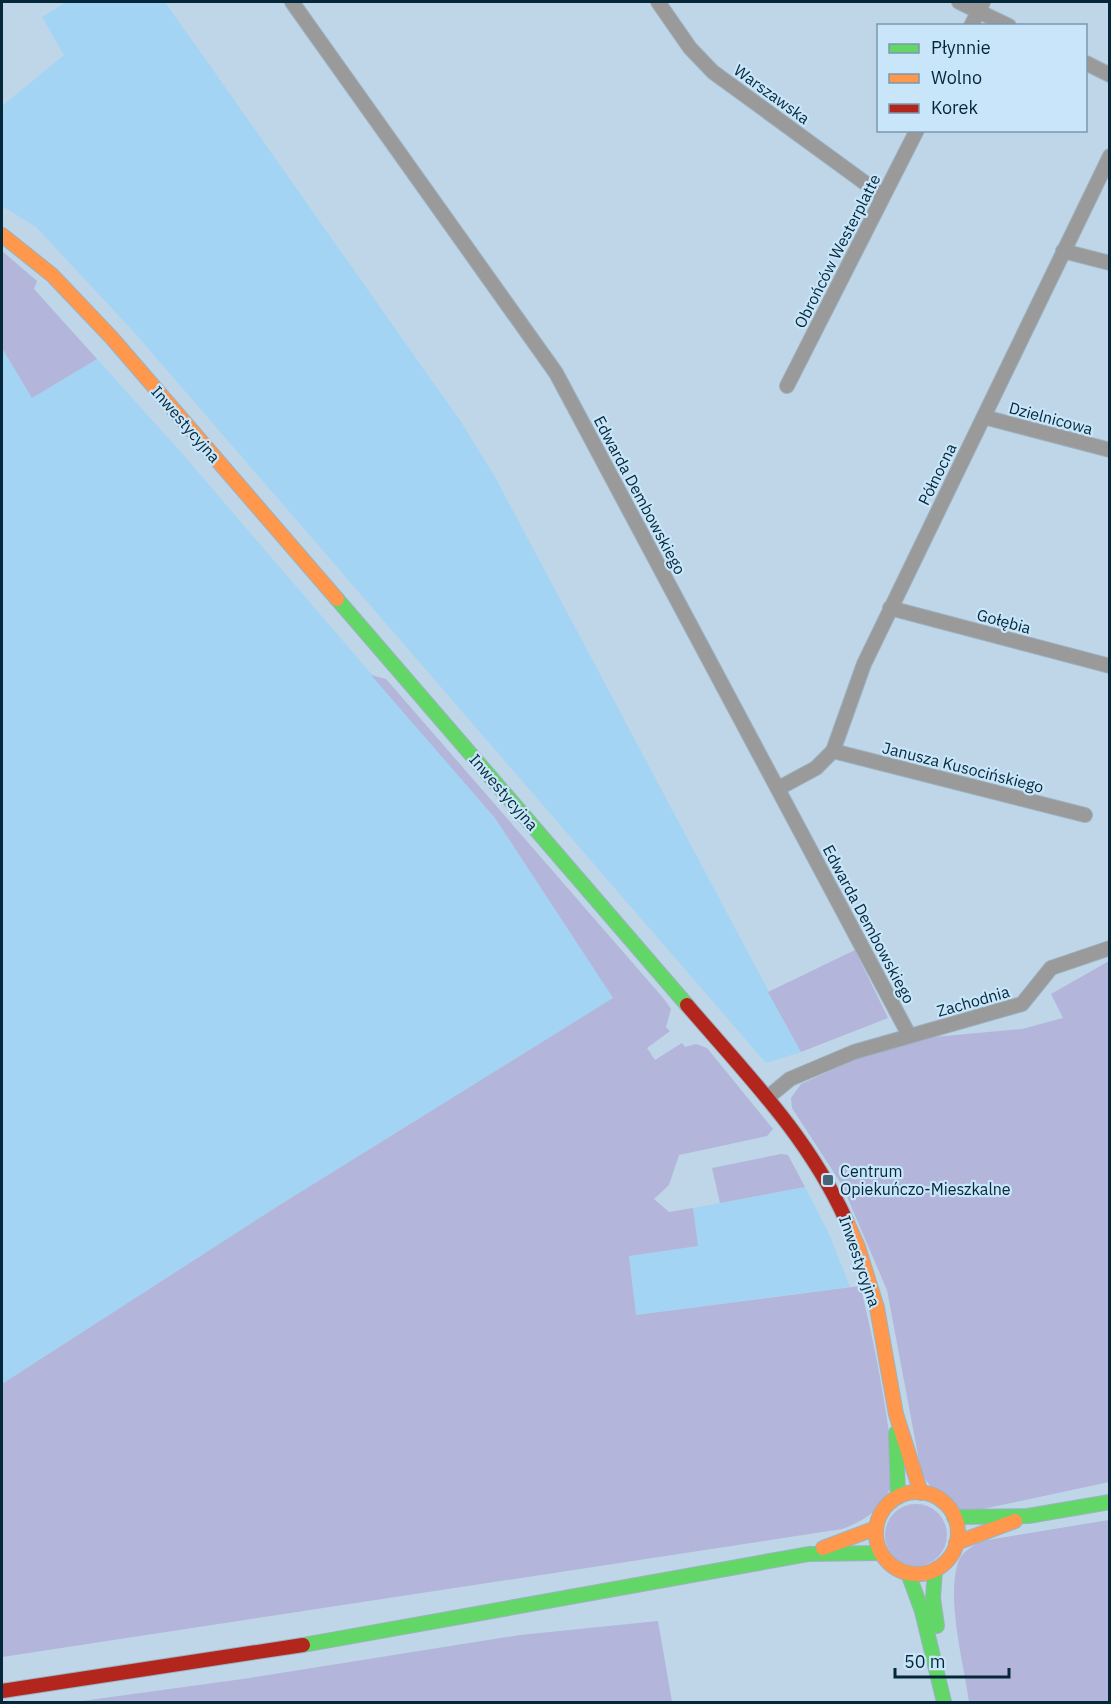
<svg xmlns="http://www.w3.org/2000/svg" width="1111" height="1704" viewBox="0 0 1111 1704" font-family="'IBM Plex Sans',sans-serif">
	<rect width="100%" height="100%" fill="#bed6e7"/>
	<g fill="#a4d4f4">
		<path d="M67,2h98l296,420 34,55 306,575 -35,11 -633,-732 -97,-104 -34,-21v-100l62,-51 -22,-38z"/>
		<path d="M2,348l30,50 65,-39 82,91 316,368 118,180 -335,208 -276,178z"/>
		<path d="M805,1187l25,49 20,51 -214,28 -7,-59 68,-10 -4,-38z"/>
	</g>
	<g fill="#b3b5da">
		<path d="M2,251l35,30 -3,8 63,70 -65,39 -30,-50z"/>
		<path d="M371,675l15,4 278,320 7,10 -5,18 4,4 -23,17 8,12 27,-17 3,4 11,-3 11,4 66,81 -6,7 -88,19 -10,30 -15,14 15,13 24,-4 5,38 -69,10 7,59 224,-29c9,31 41,180 30,203 -9,21 -28,33 -48,40l-840,128v-273l276,-178 335,-208 -118,-180z"/>
		<path d="M855,950l33,68 -87,34 -33,-60z"/>
		<path d="M1109,961v521l-126,27 -23,2c-13,-14 -32,-21 -39,-40l-34,-181 -45,-105 -50,-77 -1,-10 10,-14 57,-26 76,-21 88,-8 41,-11 -12,-24z"/>
		<path d="M781,1154l7,1 17,32 -85,16 -8,-35z"/>
		<circle cx="916" cy="1535" r="31"/>
		<path d="M1109,1520v182h-140c-5,-37 -23,-104 -11,-139 4,-12 14,-16 23,-22z"/>
		<path d="M658,1621l14,81h-597l175,-24 270,-43z"/>
	</g>
	<g fill="none" stroke-linecap="round" stroke-linejoin="round">
		<defs>
			<g id="street">
				<path d="M292,2l264,371 353,662"/>
				<path d="M658,2l32,46 23,24 170,124"/>
				<path d="M959,2l50,24"/>
				<path d="M971,26l12,-24"/>
				<path d="M1086,63l24,12"/>
				<path d="M1063,251l47,12"/>
				<path d="M787,386l130,-256"/>
				<path d="M984,417l126,33"/>
				<path d="M890,608l220,58"/>
				<path d="M833,751l252,64"/>
				<path d="M779,788l37,-20 17,-17 31,-87 246,-508"/>
				<path d="M767,1098l23,-19 64,-27 168,-48 29,-36 59,-20"/>
			</g>
			<g id="fast">
				<path d="M337,599l350,406"/>
				<path d="M896,1433l2,64"/>
				<path d="M954,1517l74,-1 82,-14"/>
				<path d="M935,1570l-2,28 4,28"/>
				<path d="M908,1573l14,38 22,91"/>
				<path d="M303,1645l506,-91 72,-1"/>
			</g>
			<g id="slow">
				<path d="M2,235l50,40 59,62 226,262"/>
				<path d="M846,1220l12,27 19,61 19,106 25,79"/>
				<circle cx="917" cy="1533" r="41"/>
				<path d="M956,1543l59,-22"/>
				<path d="M823,1548l53,-20"/>
			</g>
			<g id="jam">
				<path d="M687,1005c60,70 121,131 159,215"/>
				<path d="M2,1691l301,-46"/>
			</g>
		</defs>
		<use href="#street" stroke="#9cb2c1" stroke-width="16"/>
		<use href="#fast" stroke="#9cb2c1" stroke-width="16"/>
		<use href="#slow" stroke="#9cb2c1" stroke-width="16"/>
		<use href="#jam" stroke="#9cb2c1" stroke-width="16"/>
		<use href="#street" stroke="#9b9a9a" stroke-width="14"/>
		<use href="#fast" stroke="#63d668" stroke-width="14"/>
		<use href="#slow" stroke="#ff974d" stroke-width="14"/>
		<use href="#jam" stroke="#b3261e" stroke-width="14"/>
	</g>
	<rect fill="#456476" stroke="#c8e5f9" stroke-width="2" x="822" y="1174" width="12" height="12" rx="3"/>
	<g text-anchor="middle" dominant-baseline="central" stroke-width="4.5" stroke-linejoin="round" paint-order="stroke">
		<g font-size="16" fill="#042739" stroke="#c8e5f9">
			<text transform="translate(772 94) rotate(36)">Warszawska</text>
			<text transform="translate(837 251) rotate(-63)">Obrońców Westerplatte</text>
			<text transform="translate(1051 418) rotate(15)">Dzielnicowa</text>
			<text transform="translate(186 424) rotate(49)">Inwestycyjna</text>
			<text transform="translate(937 474) rotate(-64)">Północna</text>
			<text transform="translate(640 495) rotate(62)">Edwarda Dembowskiego</text>
			<text transform="translate(1004 621) rotate(15)">Gołębia</text>
			<text transform="translate(963 767) rotate(14)">Janusza Kusocińskiego</text>
			<text transform="translate(504 792) rotate(49)">Inwestycyjna</text>
			<text transform="translate(869 924) rotate(62)">Edwarda Dembowskiego</text>
			<text transform="translate(973 1001) rotate(-16)">Zachodnia</text>
			<text transform="translate(860 1261) rotate(71)">Inwestycyjna</text>
		</g>
		<g font-size="16" fill="#042739" stroke="#c8e5f9" text-anchor="start">
			<text x="840" y="1171">Centrum<tspan x="840" dy="18">Opiekuńczo-Mieszkalne</tspan></text>
		</g>
	</g>
	<rect width="1111" height="1704" fill="none" stroke="#042739" stroke-width="6"/>
	<rect x="877" y="24" width="210" height="108" fill="#c8e5f9" stroke="#7a99ac" stroke-width="1.5"/>
	<rect x="889" y="44" width="30" height="9" fill="#63d668" stroke="#7a99ac" stroke-width="1.5"/>
	<text x="931" y="54" font-size="18" fill="#042739">Płynnie</text>
	<rect x="889" y="74" width="30" height="9" fill="#ff974d" stroke="#7a99ac" stroke-width="1.5"/>
	<text x="931" y="84" font-size="18" fill="#042739">Wolno</text>
	<rect x="889" y="104" width="30" height="9" fill="#b3261e" stroke="#7a99ac" stroke-width="1.5"/>
	<text x="931" y="114" font-size="18" fill="#042739">Korek</text>
	<path d="M895 1668v9h114v-9" fill="none" stroke="#042739" stroke-width="3"/>
	<text x="904" y="1668" font-size="18" fill="#042739" stroke="#c8e5f9" stroke-width="4.5" paint-order="stroke">50 m</text>
</svg>
